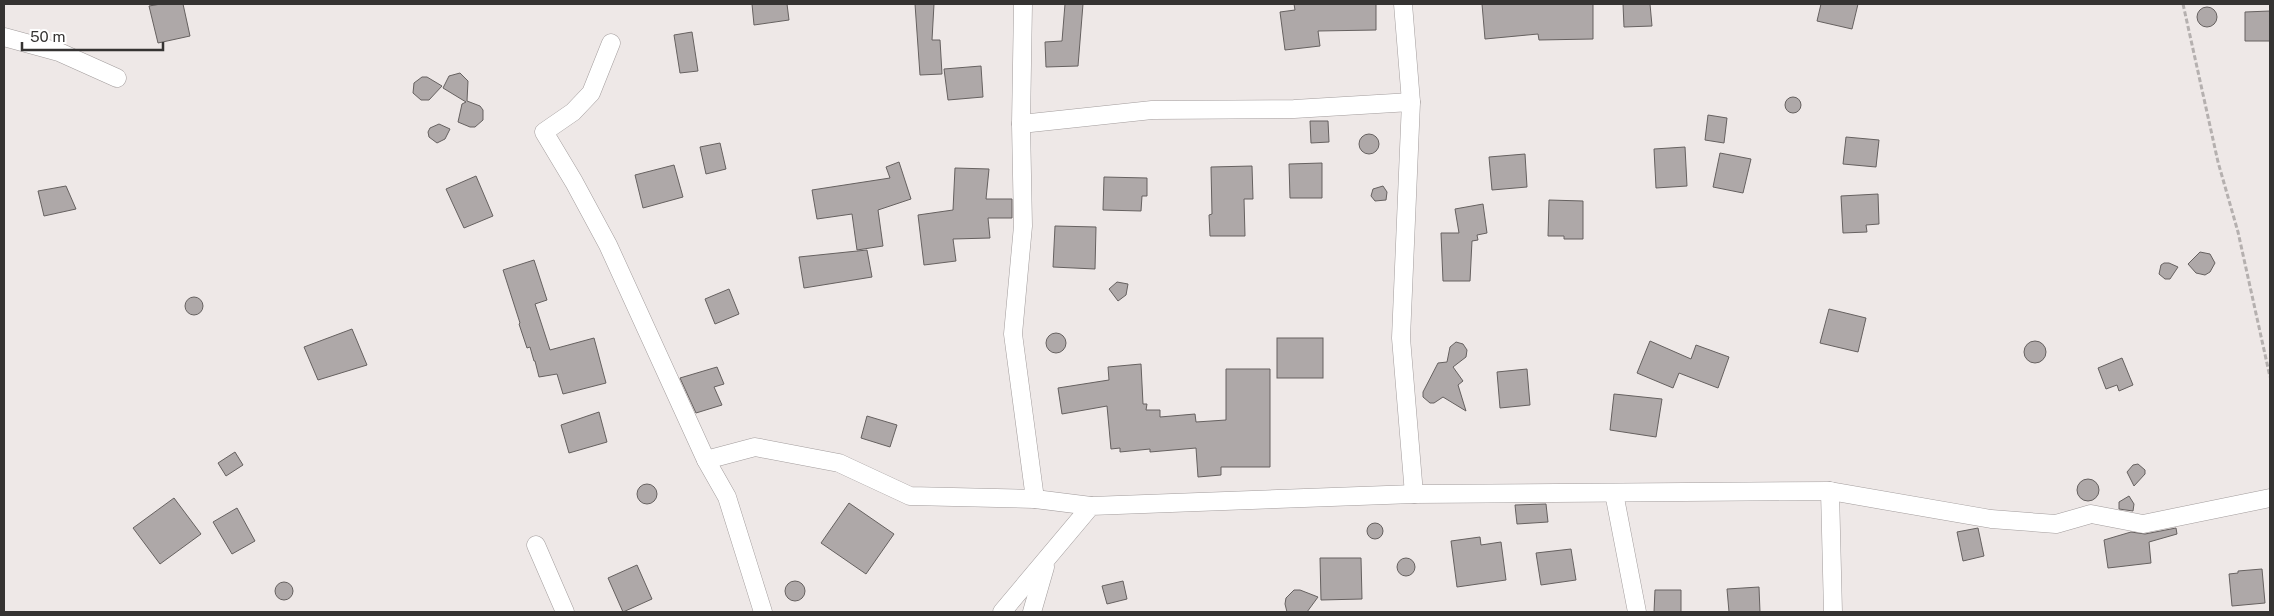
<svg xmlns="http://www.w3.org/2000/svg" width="2274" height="616" viewBox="0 0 2274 616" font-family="'Public Sans',sans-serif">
	<rect width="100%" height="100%" fill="#eee8e7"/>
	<g fill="#aea8a8" stroke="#666160">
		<path d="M161,4h22l7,32 -32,7 -9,-37z"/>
		<path d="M752,4h35l2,16 -35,5z"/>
		<path d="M915,4h19l-2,36h8l2,34 -22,1z"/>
		<path d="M1065,4h18l-5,62 -32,1 -1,-25 17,-1z"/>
		<path d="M1294,4h82v26l-58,1 2,15 -35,4 -5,-38 15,-2z"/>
		<path d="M1482,4h111v35l-54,1 -1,-6 -53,5z"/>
		<path d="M1623,4h27l2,22 -28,1z"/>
		<path d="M1821,4h37l-6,25 -35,-8z"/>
		<circle cx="2207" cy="17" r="10"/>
		<path d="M2270,11v30h-25v-29z"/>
		<path d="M692,32l6,39 -18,2 -6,-38z"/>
		<path d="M981,66l2,31 -35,3 -4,-31z"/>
		<path d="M460,73l8,8 -1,20 13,5 3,4v10l-8,7h-5l-12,-5 4,-18 4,-2 -23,-14 6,-12z"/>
		<path d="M422,77h5l15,9 -13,14h-8l-8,-7 1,-10z"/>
		<circle cx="1793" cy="105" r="8"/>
		<path d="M1708,115l19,3 -3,25 -19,-3z"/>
		<path d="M1310,121h18l1,21 -18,1z"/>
		<path d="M439,124l11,5 -5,10 -8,4 -8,-6 -1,-5 2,-4z"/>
		<circle cx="1369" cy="144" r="10"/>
		<path d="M1846,137l33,3 -3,27 -33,-3z"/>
		<path d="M720,143l6,26 -20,5 -6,-27z"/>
		<path d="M1685,147l2,39 -31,2 -2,-39z"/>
		<path d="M1720,153l31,6 -8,34 -30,-6z"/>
		<path d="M1525,154l2,33 -35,3 -3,-33z"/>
		<path d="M899,162l12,37 -33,11 5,36 -26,4 -5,-36 -35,5 -5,-29 78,-12 -4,-11z"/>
		<path d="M1322,163v35h-32l-1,-34z"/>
		<path d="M674,165l9,32 -40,11 -8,-33z"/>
		<path d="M1252,166l1,33h-9l1,37h-35l-1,-21 3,-1 -1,-47z"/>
		<path d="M955,168l34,1 -3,30h26v19h-24l2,20 -37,1 3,22 -32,4 -6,-50 35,-5z"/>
		<path d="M476,176l17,40 -29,12 -18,-39z"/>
		<path d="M1104,177l43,1v18h-5l-1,15 -38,-1z"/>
		<path d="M66,186l10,23 -32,7 -6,-25z"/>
		<path d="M1383,186l4,6 -1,8 -11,1 -4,-5 2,-7z"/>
		<path d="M1878,194l1,30 -13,1 1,7 -24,1 -2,-37z"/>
		<path d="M1549,200l34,1v38h-19v-3h-16z"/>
		<path d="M1483,204l4,29 -10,2 1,5 -6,1 -2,40h-27l-2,-48h18l-4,-24z"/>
		<path d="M1055,226l41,1 -1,42 -42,-2z"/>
		<path d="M867,250l5,27 -68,11 -5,-31z"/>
		<path d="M2200,252l10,2 5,9 -5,9 -5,3 -9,-2 -8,-9z"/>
		<path d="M534,260l13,40 -12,4 15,46 44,-12 12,45 -43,11 -6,-20 -18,3 -4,-16h-1l-4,-14 -3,1 -8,-24 1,-1 -17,-53z"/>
		<path d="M2164,263h5l9,4 -8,12h-5l-6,-5 2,-9z"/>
		<path d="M1117,282l11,2 -2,11 -8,6 -9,-12z"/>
		<path d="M729,289l10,25 -24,10 -10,-25z"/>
		<circle cx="194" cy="306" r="9"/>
		<path d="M1829,309l37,9 -8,34 -38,-9z"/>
		<path d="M352,329l15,36 -49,15 -14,-33z"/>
		<circle cx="1056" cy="343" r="10"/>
		<rect x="1277" y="338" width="46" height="40"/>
		<path d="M1650,341l41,18 5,-14 33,12 -11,31 -39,-15 -6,15 -36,-15z"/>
		<circle cx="2035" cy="352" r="11"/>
		<path d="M1456,342l7,2 4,6 -1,7 -13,10 10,14 -5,4 8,26 -23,-14 -9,6h-4l-7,-6v-5l15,-29 9,-1 3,-15z"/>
		<path d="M2122,358l11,27 -14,6 -2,-6 -11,4 -8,-21z"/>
		<path d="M1141,364l2,40h4l-1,6h14v7l35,-3 1,8 30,-2v-51h44v98h-49v8l-23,2 -2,-29 -46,4v-3l-30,3v-4l-9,1 -4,-43 -45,8 -4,-26 51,-8 -1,-13z"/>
		<path d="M717,367l7,17 -10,3 8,18 -26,8 -16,-35z"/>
		<path d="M1527,369l3,36 -30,3 -3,-36z"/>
		<path d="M1614,394l48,5 -6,38 -46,-7z"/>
		<path d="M599,412l8,30 -38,11 -8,-28z"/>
		<path d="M867,416l30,9 -7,22 -29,-9z"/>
		<path d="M235,452l8,13 -17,11 -8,-13z"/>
		<path d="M2138,464l7,6v4l-11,12 -7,-14 6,-7z"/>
		<circle cx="2088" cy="490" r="11"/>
		<circle cx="647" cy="494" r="10"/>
		<path d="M2129,496l5,8 -1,7 -14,-2v-7z"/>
		<path d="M174,498l27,36 -41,30 -27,-36z"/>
		<path d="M849,503l45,31 -28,40 -45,-31z"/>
		<path d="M1546,504l2,18 -31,2 -2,-19z"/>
		<path d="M237,508l18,33 -23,13 -19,-32z"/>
		<circle cx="1375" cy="531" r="8"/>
		<path d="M1978,528l6,28 -21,5 -6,-29z"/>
		<path d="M2176,528l1,6 -28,8 2,21 -43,5 -4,-28 27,-8 14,2z"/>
		<path d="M1480,537l1,8 20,-3 5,38 -49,7 -6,-46z"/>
		<path d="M1571,549l5,31 -35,5 -5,-32z"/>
		<circle cx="1406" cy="567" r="9"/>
		<path d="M1320,558h41l1,41 -41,1z"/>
		<path d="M637,565l15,34 -29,13 -15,-34z"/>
		<path d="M2262,569l3,34 -33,3 -3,-32 9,-1v-2z"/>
		<circle cx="795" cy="591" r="10"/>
		<path d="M1123,581l4,18 -20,5 -5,-18z"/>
		<circle cx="284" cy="591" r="9"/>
		<path d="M1759,587l1,25h-31l-2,-23z"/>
		<path d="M1294,590h6l18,7 -11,15h-20l-2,-8 1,-6z"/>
		<path d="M1655,590h26v22h-27z"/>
	</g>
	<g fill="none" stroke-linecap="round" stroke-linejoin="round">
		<defs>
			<g id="street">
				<path d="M1023,4l-2,120 2,102 -10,108 22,165"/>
				<path d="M1403,4l8,98 -10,236 13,156"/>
				<path d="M4,37l55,15 58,26"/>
				<path d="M611,43l-20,50 -18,19 -29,20 30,50 34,63 98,215 21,37 36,115"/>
				<path d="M1021,124l131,-14 142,-1 117,-7"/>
				<path d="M706,460l49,-13 84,16 71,33 125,3 56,7"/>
				<path d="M1830,491l3,121"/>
				<path d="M1614,493l23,119"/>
				<path d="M536,545l29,67"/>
				<path d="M1002,612l89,-106 323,-12 416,-3 161,28 65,5 35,-10 52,10 127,-26"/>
				<path d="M1032,612l13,-45"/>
			</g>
		</defs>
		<use href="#street" stroke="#a29c9c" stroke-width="19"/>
		<path stroke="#b5b0af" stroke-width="3" stroke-dasharray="5 2.5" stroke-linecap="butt" d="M2183,4l35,158 20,70 32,145"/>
		<use href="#street" stroke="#fff" stroke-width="18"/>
	</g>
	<rect width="2274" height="616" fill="none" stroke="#353332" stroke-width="10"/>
	<path d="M22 42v8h141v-8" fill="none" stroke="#353332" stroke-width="2.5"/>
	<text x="30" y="42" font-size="15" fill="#353332" stroke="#ffffff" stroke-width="4" paint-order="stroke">50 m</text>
</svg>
